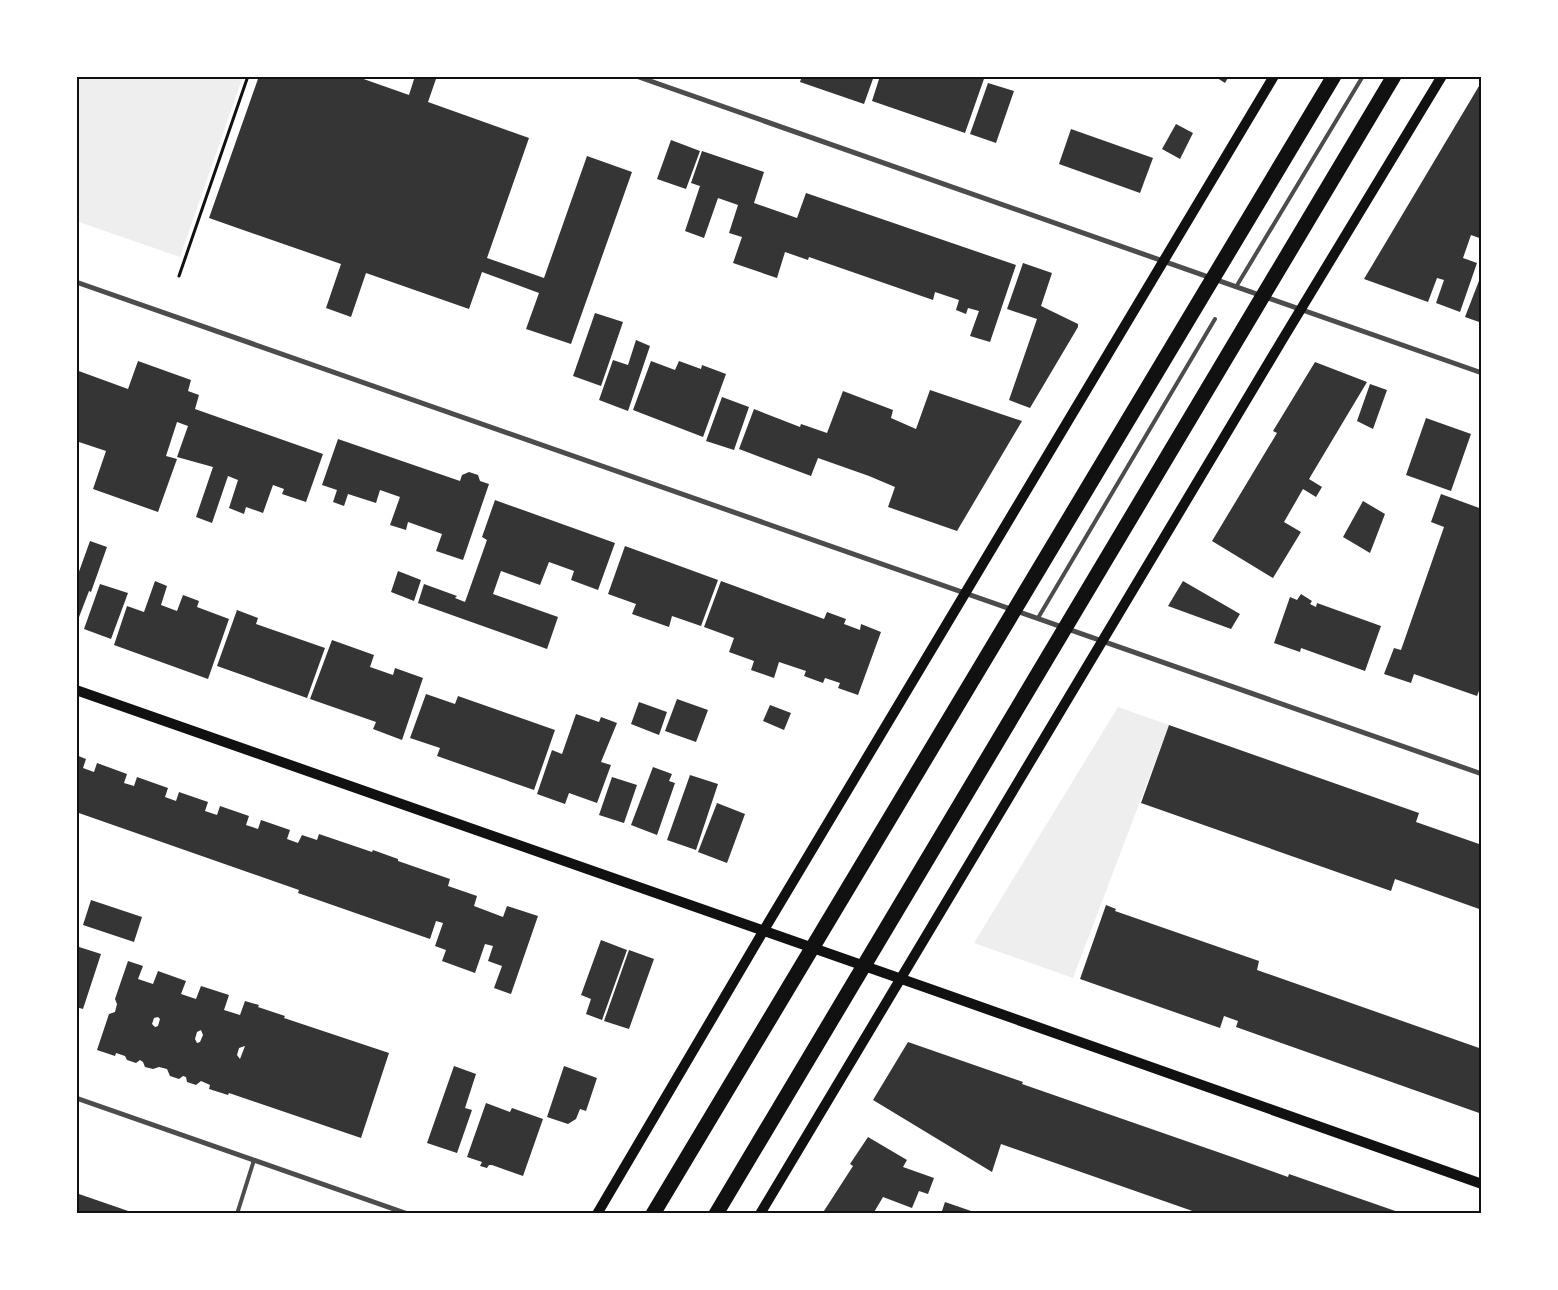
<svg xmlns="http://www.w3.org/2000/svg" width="1558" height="1290" viewBox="0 0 1558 1290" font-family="'Fira Sans',sans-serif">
	<rect width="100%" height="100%" fill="#fff"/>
	<g fill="#eee">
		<path d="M76,76h167l-63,181 -104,-36z"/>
		<path d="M1118,707l51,18 -96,253 -99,-35z"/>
	</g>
	<g fill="#353535" fill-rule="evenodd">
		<path d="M259,76h96l54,19 6,-19h22l-9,26 101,36 -42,120 57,20 43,-122 45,16 -61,172 -45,-15 13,-36 -57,-21 -13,37 -103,-36 -15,44 -25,-9 15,-44 -132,-46z"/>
		<path d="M802,76h72l-10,28 -64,-22z"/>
		<path d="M880,76h105l-20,57 -93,-32z"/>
		<path d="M1214,76h15l-4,7z"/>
		<path d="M1482,81v158l-11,-4 -8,23 14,5 -17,49 -24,-9 8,-23 -7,-2 -9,24 -64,-23z"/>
		<path d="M988,83l26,8 -18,52 -26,-9z"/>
		<path d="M1176,124l17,9 -13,26 -18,-10z"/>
		<path d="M1071,129l82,29 -13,35 -81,-29z"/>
		<path d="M671,140l29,11 -14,38 -29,-10z"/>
		<path d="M702,151l62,21 -10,31 43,15 9,-25 210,72 -26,77 -20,-6 9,-25 -11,-3 -2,6 -10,-4 3,-10 -24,-8 -2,8 -124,-43 -1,3 -23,-8 -8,26 -44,-15 9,-26 -13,-4 9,-28 -20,-7 -14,40 -19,-7 15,-45 -9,-3z"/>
		<path d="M1023,263l29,10 -11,33 37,18v3l-48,81 -21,-8 28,-81 -30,-10z"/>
		<path d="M1482,273v50l-17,-6z"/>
		<path d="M595,313l28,9 -22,64 -28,-10z"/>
		<path d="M636,340l14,6 -22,65 -29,-11 14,-40 15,5z"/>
		<path d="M138,361l53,19 -3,11 11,4 -4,14 128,45 -17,48 -24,-8 2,-5 -11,-4 -10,28 -17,-6 -2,7 -15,-6 9,-28 -10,-4 -16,47 -16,-6 17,-50 -36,-10 11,-31 -11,-4 -11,34 11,3 -19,53 -65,-23 13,-38 -30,-10v-71l52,19z"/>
		<path d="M651,361l24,9 4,-9 22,8 1,-4 24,9 -23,63 -70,-27z"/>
		<path d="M1315,362l52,20 -58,97 13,8 -6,10 -13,-8 -19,33 17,10 -28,46 -61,-37 65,-108 -4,-2z"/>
		<path d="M1370,384l17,6 -14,39 -16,-8z"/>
		<path d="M930,390l92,31 -65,110 -69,-24 7,-20 -26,-11 -51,-18 -7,18 -72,-27 15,-40 46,18 1,-3 26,9 16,-42 50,19 -2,8 25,11z"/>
		<path d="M722,397l27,10 -15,43 -28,-9z"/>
		<path d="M1426,418l45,16 -20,57 -45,-16z"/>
		<path d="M338,439l122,42 2,-6 7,-3 9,3 2,6 9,3 -26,76 -27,-9 6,-17 -34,-12 -2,8 -16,-5 10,-28 -20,-7 -4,13 -28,-9 -4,12 -11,-4 4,-12 -15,-5z"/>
		<path d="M1441,494l41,15v174l-5,13 -63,-22 -3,9 -27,-9 10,-26 7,2 43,-123 -13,-5z"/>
		<path d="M495,500l120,43 -17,47 -27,-10 3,-9 -25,-9 -9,23 -39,-14 -8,23 65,23 -11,32 -129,-46 6,-19 33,12 -2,2 10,4 22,-62 -5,-3z"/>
		<path d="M1363,501l22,13 -15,39 -27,-16z"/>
		<path d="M90,541l17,6 -16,45 -2,-1 -13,34v-45z"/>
		<path d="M625,546l93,34 -17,46 -29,-10 -3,11 -37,-13 4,-10 -28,-10z"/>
		<path d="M398,571l23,9 -7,21 -23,-9z"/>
		<path d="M155,581l12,5 -6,19 16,6 6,-16 16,6 -2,6 32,12 -21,60 -94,-34 13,-39 17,6z"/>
		<path d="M721,581l103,38 3,-7 19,7 -2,5 16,6 1,-6 20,8 -23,63 -20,-7 2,-5 -15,-5 -2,5 -19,-7 2,-5 -27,-9 -5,16 -23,-8 3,-9 -25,-9 5,-14 -30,-11z"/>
		<path d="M1183,581l57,33 -9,15 -63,-23z"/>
		<path d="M100,584l28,9 -17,46 -27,-10z"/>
		<path d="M1301,594l11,7 -2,3 6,3 1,-4 64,23 -16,45 -64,-23 -1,4 -26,-9 16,-46 7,3z"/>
		<path d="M237,610l21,8 -2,6 69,24 -18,50 -90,-32z"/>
		<path d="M332,640l42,15 -4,12 23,8 2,-7 28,10 -21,62 -29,-11 3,-7 -66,-23z"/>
		<path d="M426,694l29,10 3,-8 97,34 -21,60 -97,-34 3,-8 -30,-10z"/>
		<path d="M677,699l31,11 -12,32 -31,-11z"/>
		<path d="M639,702l28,10 -8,23 -28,-11z"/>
		<path d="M770,705l21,8 -7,17 -21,-9z"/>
		<path d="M576,714l23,8 2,-5 16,6 -16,39 10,3 -14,38 -28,-10 -4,11 -28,-10 15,-44 10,4z"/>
		<path d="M1169,725l250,88 -3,9 66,23v65l-87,-31 -4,12 -250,-88z"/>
		<path d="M76,755l10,4 -3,9 11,4 3,-9 30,11 -3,9 10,3 3,-9 31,11 -3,9 11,4 3,-9 29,10 -3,9 12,4 3,-9 29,10 -3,9 12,4 3,-9 29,10 -3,9 11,4 4,-8 15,5 2,-6 53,18 1,-2 25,9v2l52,18 -2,7 29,10 -3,10 29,11 4,-11 31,10 -27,78 -17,-6 8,-22 -14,-5 5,-15 -8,-2 -10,29 -33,-12 4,-11 -11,-4 8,-23 -7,-2 -6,18 -132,-46 1,-3 -223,-78z"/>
		<path d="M653,767l19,7 -3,7 6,2 -18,52 -26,-10z"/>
		<path d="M690,775l28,9 -22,66 -29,-10z"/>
		<path d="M612,777l25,8 -13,38 -25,-8z"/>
		<path d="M717,803l28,11 -18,49 -29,-11z"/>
		<path d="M91,900l51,17 -8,25 -51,-17z"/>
		<path d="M1106,905l10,4 -1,2 144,50 -2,9 225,79v65l-246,-87 2,-6 -14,-5 -4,12 -140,-49z"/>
		<path d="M601,940l26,10 -25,70 -16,-6 5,-15 -10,-4z"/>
		<path d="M76,946l25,8 -18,55 -7,-2z"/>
		<path d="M629,950l25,9 -25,70 -25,-8z"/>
		<path d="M128,961l15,5 -5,13 15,5 5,-13 28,10 -5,13 15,5 5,-13 28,9 -5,15 16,5 5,-14 14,4 -1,2 27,9 -1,2 105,35 -28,85 -132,-45 -1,2 -19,-6 1,-4 -9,-4 -5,4 -9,-3 -1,-5 -3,-1 -4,3 -9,-3 -3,-7 -8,-2 -6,2 -8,-2 -2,-5 -3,-2 -4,3 -9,-3 -2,-4 -9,-3 -1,3 -18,-6 12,-36 6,-2 2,-8 -2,-5zM158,1017l2,2 -2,7 -3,1 -3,-3 2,-6zM201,1030l2,5 -3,7 -3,1 -2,-4 2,-7zM245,1046l-5,13 -3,-4 2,-7z"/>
		<path d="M908,1042l115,40 -1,2 210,73 56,20 1,-3 115,40h-203l-200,-70 -9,28 -119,-72z"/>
		<path d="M454,1066l22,8 -11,34 7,2 -15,43 -30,-10z"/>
		<path d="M564,1066l33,12 -11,33 -6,-2 -4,10 -8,5 -21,-7z"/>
		<path d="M486,1103l24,9 2,-4 31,11 -20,57 -31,-11h-3l-2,3 -7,-2 2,-4 -15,-5z"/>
		<path d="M868,1137l39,23 -4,7 31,11 -6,16 -9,-3 -7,17 -29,-11 -10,17h-51l31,-48 -3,-2z"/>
		<path d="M76,1193l58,20v1h-58z"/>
		<path d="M945,1202l29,10 -1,2h-32z"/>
	</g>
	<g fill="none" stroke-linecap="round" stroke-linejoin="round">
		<path stroke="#111" stroke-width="3" d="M179,276l69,-200"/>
		<g stroke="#4c4c4c" stroke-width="4">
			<path d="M1236,287l127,-211"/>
			<path d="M1038,618l177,-299"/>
			<path d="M237,1214l17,-54"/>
		</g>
		<g stroke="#4c4c4c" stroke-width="5">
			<path d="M636,76l846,297"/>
			<path d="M76,282l1406,492"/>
			<path d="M76,1098l332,116"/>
		</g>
		<g stroke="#111" stroke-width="10">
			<path d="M76,690l857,300 549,194"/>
			<path d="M597,1214l167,-284 510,-854"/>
			<path d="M760,1214l521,-872 161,-266"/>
		</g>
		<g stroke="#111" stroke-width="15">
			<path d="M653,1214l681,-1138"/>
			<path d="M716,1214l678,-1138"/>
		</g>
	</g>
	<rect width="1558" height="1290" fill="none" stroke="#ffffff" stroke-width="155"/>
	<rect x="78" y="78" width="1402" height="1134" fill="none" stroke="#111" stroke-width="2"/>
</svg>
